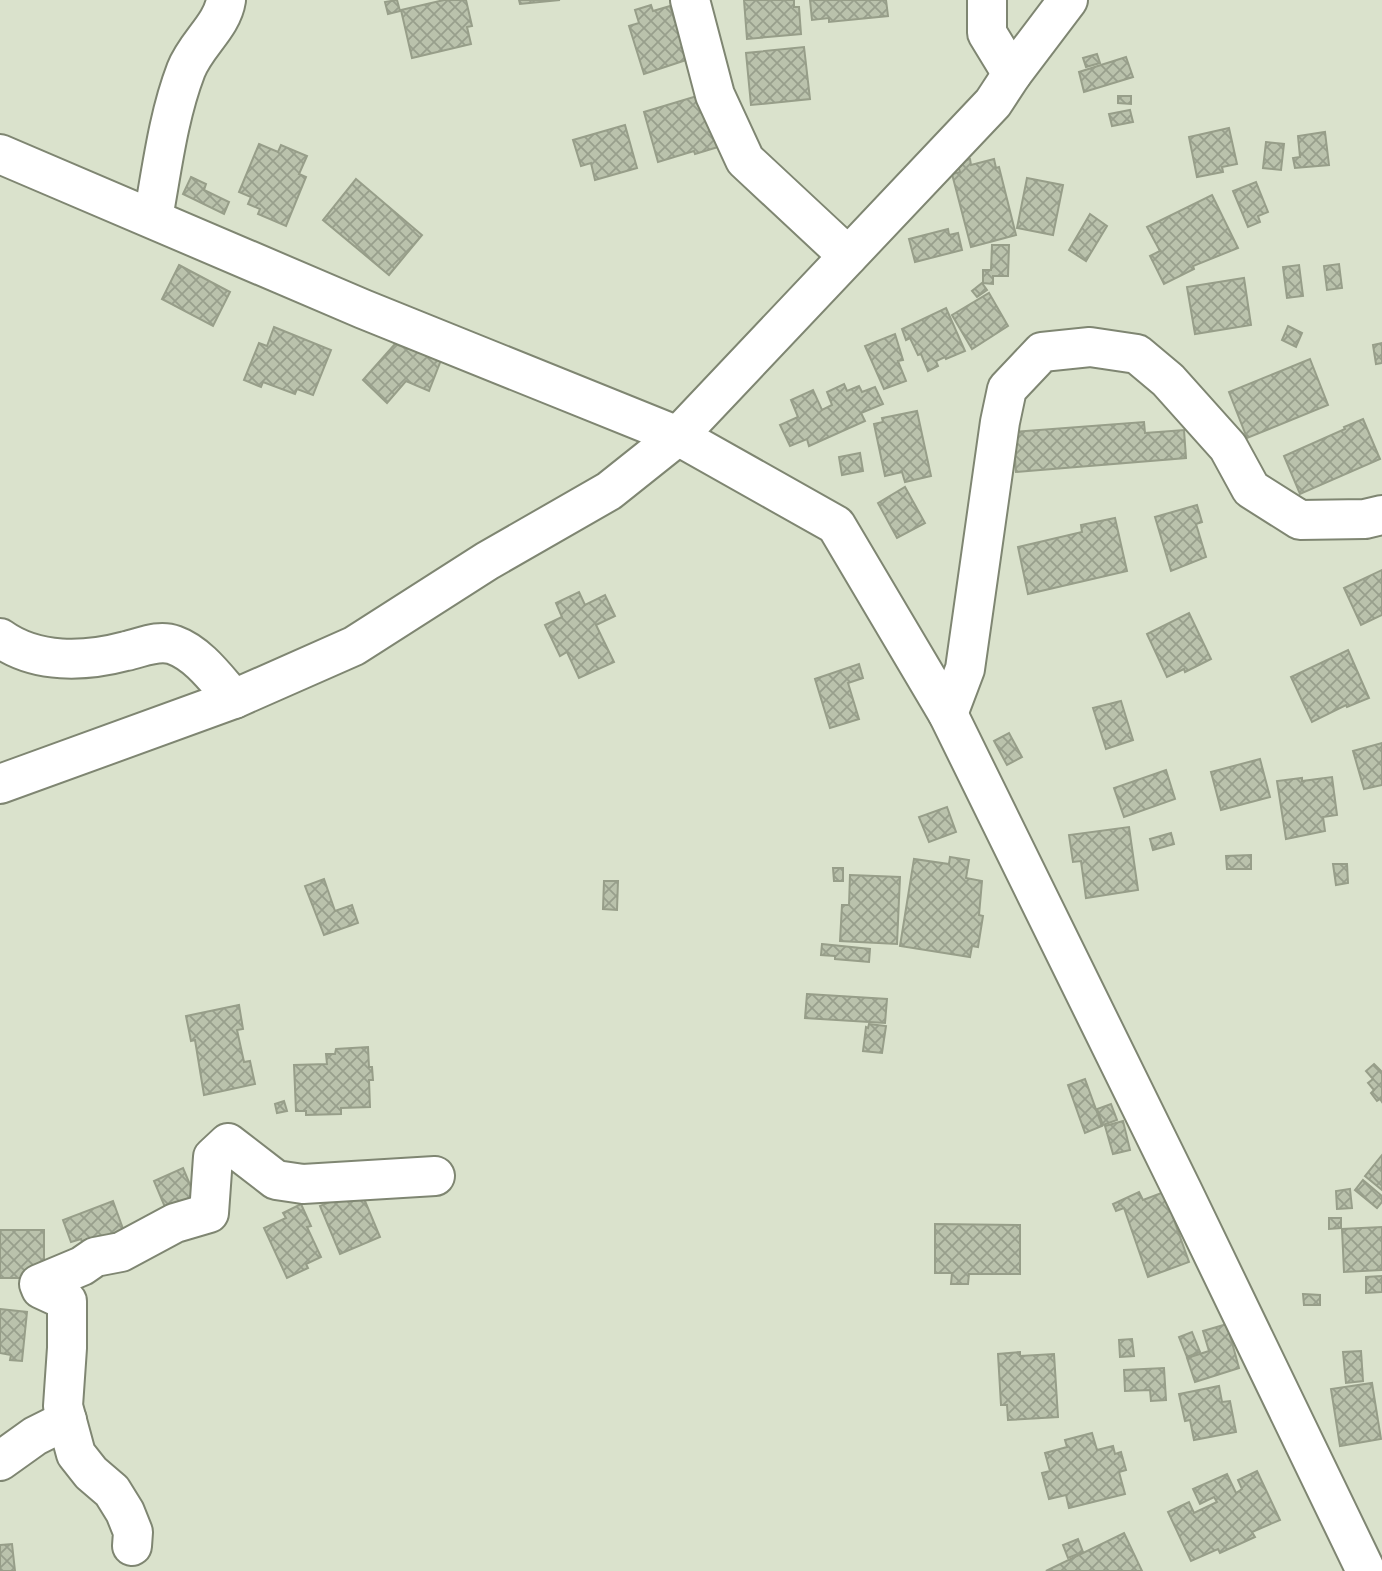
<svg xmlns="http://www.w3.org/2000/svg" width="1382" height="1571" viewBox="0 0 1382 1571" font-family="Manrope,sans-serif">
	<defs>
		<pattern id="building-cross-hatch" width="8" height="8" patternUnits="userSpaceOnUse" patternTransform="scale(1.75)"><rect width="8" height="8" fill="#bac2ac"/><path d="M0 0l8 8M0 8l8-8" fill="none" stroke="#989f8c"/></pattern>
	</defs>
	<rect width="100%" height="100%" fill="#dae2cc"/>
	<g fill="url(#building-cross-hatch)" stroke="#979e89" stroke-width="2">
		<path d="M397,0l3,11 -12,3 -3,-12z"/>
		<path d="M444,0h22l6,26 -5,1 4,17 -59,14 -11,-48z"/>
		<path d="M519,0h41l-40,4z"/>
		<path d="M744,0h50v7h5l2,27 -54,5z"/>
		<path d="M810,0h76l2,16 -59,6v-4l-17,2z"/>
		<path d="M651,5l2,6 17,-5 5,16 5,-2 12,38 -48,16 -15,-48 10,-3 -4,-13z"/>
		<path d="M804,47l6,52 -59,6 -5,-52z"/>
		<path d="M1097,54l3,9 -14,4 -3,-9z"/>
		<path d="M1126,57l7,20 -49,15 -5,-20z"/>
		<path d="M707,93l11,54 -23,7 -1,-3 -36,11 -14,-50z"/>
		<path d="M1118,96h13v8l-13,-1z"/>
		<path d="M1130,110l3,12 -21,4 -3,-12z"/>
		<path d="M625,125l12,43 -42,12 -4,-17 -10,3 -8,-26z"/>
		<path d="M1229,128l8,36 -15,3 1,5 -26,5 -8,-40z"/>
		<path d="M1325,132l4,33 -34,3 -2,-10 7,-1 -2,-21z"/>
		<path d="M1266,142l18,2 -3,26 -18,-2z"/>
		<path d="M259,144l19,8 3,-7 26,11 -8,18 7,3 -20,49 -28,-12 2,-5 -12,-5 3,-7 -12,-5z"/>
		<path d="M970,159l1,6 23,-6 2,9 3,-1 17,68 -45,12 -19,-73 8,-2 -3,-10z"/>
		<path d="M191,177l15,7 -2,6 25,12 -5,12 -41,-20z"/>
		<path d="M1027,178l36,7 -10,50 -36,-7z"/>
		<path d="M356,179l66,56 -33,40 -66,-55z"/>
		<path d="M1256,182l12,30 -10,4 2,6 -12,5 -15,-36z"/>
		<path d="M1212,195l26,53 -45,18 1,3 -30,15 -14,-28 10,-5 -13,-24z"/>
		<path d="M1090,214l17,12 -21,35 -17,-11z"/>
		<path d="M948,229l1,6 9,-2 4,17 -47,12 -6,-23z"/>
		<path d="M992,245h17l-1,31h-15v8l-10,-1v-13h8z"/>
		<path d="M1339,264l3,24 -15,2 -3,-24z"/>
		<path d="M179,265l51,27 -17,34 -51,-27z"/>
		<path d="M1299,265l4,31 -16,2 -4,-31z"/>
		<path d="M1244,278l7,47 -56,9 -8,-47z"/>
		<path d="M982,283l5,7 -10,7 -5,-6z"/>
		<path d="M989,293l19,33 -36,23 -20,-34z"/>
		<path d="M946,308l19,43 -19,8 -1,-2 -9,4 2,5 -10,5 -7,-17 -3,1 -8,-17 -4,2 -4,-11z"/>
		<path d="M1288,326l14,7 -6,14 -14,-7z"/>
		<path d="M274,327l57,23 -18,45 -16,-6 -2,5 -32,-12 -2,5 -17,-7 15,-37 8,3z"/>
		<path d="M895,334l8,26 -5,1 8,20 -22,8 -19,-43z"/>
		<path d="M1382,343v20l-6,1 -3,-19z"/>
		<path d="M395,344l46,16 -12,31 -23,-10 -19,22 -24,-23z"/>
		<path d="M1310,359l18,46 -81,33 -18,-46z"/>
		<path d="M844,384l3,7 12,-5 3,6 13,-5 8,17 -22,9 4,8 -56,25 -2,-7 -17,7 -10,-21 18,-8 -7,-17 22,-10 9,20 10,-5 -5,-13z"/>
		<path d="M917,411l14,65 -26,6 -3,-10 -17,4 -11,-52 9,-2 -1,-4z"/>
		<path d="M1363,419l17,40 -80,35 -16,-38 61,-27 -1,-2z"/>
		<path d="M1144,422l1,11 39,-3 2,28 -170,14 -3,-40z"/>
		<path d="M860,453l3,18 -21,4 -3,-18z"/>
		<path d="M905,487l20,36 -28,15 -19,-35z"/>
		<path d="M1197,505l5,17 -6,2 10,33 -35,14 -16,-54z"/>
		<path d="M1115,518l12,53 -99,23 -10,-47 64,-15 -1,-7z"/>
		<path d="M1382,570v45l-21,10 -17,-37z"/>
		<path d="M579,592l6,13 20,-10 10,21 -19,9 18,37 -35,16 -12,-26 -7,4 -15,-31 17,-8 -6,-14z"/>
		<path d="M1189,613l22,46 -26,13 -1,-3 -17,8 -20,-43z"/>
		<path d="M1348,650l21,48 -22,9 -1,-2 -34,17 -21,-45z"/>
		<path d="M859,664l4,14 -15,5 11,36 -29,9 -15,-49z"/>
		<path d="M1121,701l12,39 -27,9 -13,-41z"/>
		<path d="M1009,733l13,24 -15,8 -13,-24z"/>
		<path d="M1382,743v42l-18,4 -11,-38z"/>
		<path d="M1260,759l10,38 -49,13 -10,-38z"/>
		<path d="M1166,770l9,29 -51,18 -10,-29z"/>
		<path d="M1332,777l5,38 -14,2 2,14 -39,8 -9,-58 25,-3v3z"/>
		<path d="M947,807l9,25 -27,10 -10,-25z"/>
		<path d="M1129,827l9,63 -52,8 -5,-37 -8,1 -4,-27z"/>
		<path d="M1171,833l3,11 -21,6 -3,-11z"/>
		<path d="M1251,855v14h-24l-1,-13z"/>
		<path d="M950,857l19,3 -3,18 16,3 -3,34 4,1 -5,31 -6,-1 -2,11 -70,-11 14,-87 35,5z"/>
		<path d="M1333,864h14l1,19 -12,2z"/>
		<path d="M833,868h10v13h-9z"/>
		<path d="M850,875l50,2 -3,67 -57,-3 2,-36h7z"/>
		<path d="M324,879l11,32 17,-6 6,18 -34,12 -19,-49z"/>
		<path d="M604,881h14l-1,29 -14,-1z"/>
		<path d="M822,944l48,5 -1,13 -34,-3v-3l-14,-1z"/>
		<path d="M807,994l80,5 -2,24 -80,-5z"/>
		<path d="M239,1005l4,24 -6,1 7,32 6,-1 5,23 -51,11 -9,-55 -4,1 -5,-25z"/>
		<path d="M869,1024l17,2 -4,27 -19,-2 3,-24 2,1z"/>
		<path d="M368,1047l1,20h3l1,13h-4l1,27 -29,1v6l-35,1v-4h-10l-2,-46 33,-1 -1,-10h9l1,-5z"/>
		<path d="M1374,1064l8,8v30l-2,-3 -3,2 -6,-8 3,-3 -6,-7 5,-4 -7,-8z"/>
		<path d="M1085,1079l17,47 -17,7 -17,-48z"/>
		<path d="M284,1101l3,10 -10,2 -2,-9z"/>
		<path d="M1111,1104l6,16 -14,5 -6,-16z"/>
		<path d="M1123,1121l7,29 -17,4 -8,-28z"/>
		<path d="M1382,1155v35l-17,-14z"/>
		<path d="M183,1168l16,38 -29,13 -16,-38z"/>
		<path d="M1363,1180l19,16v6l-5,6 -22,-18z"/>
		<path d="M360,1189l20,48 -40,17 -20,-48z"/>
		<path d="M1350,1189l2,19 -15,1 -1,-18z"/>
		<path d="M1139,1192l4,8 21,-8 25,70 -41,15 -24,-69 -8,3 -3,-7z"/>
		<path d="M113,1201l14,39 -40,15 -6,-16 -10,3 -8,-22z"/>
		<path d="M301,1204l10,22 -4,1 14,30 -15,7 2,4 -21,10 -23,-50 22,-10 -3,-5z"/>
		<path d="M1329,1218h12v10l-12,1z"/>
		<path d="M935,1224l85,1v49h-51l-1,10h-17l1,-11h-17z"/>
		<path d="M1382,1227v43l-38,2 -2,-43z"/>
		<rect x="0" y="1230" width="44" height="48"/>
		<path d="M1382,1276v16l-16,1v-16z"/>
		<path d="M1303,1294l17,1v10h-16z"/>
		<path d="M0,1309l27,3 -5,49 -12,-1 1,-5 -11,-2z"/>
		<path d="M1227,1324l12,44 -44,14 -8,-24 22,-7 -6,-20z"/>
		<path d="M1192,1332l8,20 -13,5 -8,-20z"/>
		<path d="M1132,1339l2,17 -14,1 -1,-17z"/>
		<path d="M1361,1351l2,30 -17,2 -3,-31z"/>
		<path d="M1020,1352v4l34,-2 4,63 -50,3 -1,-15h-6l-3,-51z"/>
		<path d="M1164,1368l2,32 -15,1 -1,-11 -25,1 -1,-21z"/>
		<path d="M1372,1383l9,56 -41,7 -9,-57z"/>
		<path d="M1219,1386l3,16 8,-1 6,31 -42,8 -4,-20 -5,1 -6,-27z"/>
		<path d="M1092,1433l5,17 16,-4 2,8 6,-2 5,18 -7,2 6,22 -56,14 -3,-13 -17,4 -7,-26 8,-2 -5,-18 22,-6 -2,-7z"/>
		<path d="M1257,1471l23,49 -28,12 3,5 -35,16 -2,-4 -27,12 -23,-49 21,-10 5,11 23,-11 -3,-5 -14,7 -7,-15 34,-15 9,19 6,-4 -4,-9z"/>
		<path d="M1124,1533l18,38h-96z"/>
		<path d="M1078,1539l5,13 -15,6 -5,-13z"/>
		<path d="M12,1544l3,27h-15v-26z"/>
	</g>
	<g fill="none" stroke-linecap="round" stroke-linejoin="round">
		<defs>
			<g id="minor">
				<path d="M690,0l25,95 30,65 103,96"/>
				<path d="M987,0v33l25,41"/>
				<path d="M0,154l363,155 315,127 158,89 112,189 234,476 184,381"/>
				<path d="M153,218c9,-49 15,-101 33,-148 10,-26 36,-44 40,-70"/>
				<path d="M0,638c36,26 85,24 126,13 15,-3 32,-12 48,-6 25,9 43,35 60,54"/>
				<path d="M948,714l17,-45 35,-247 7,-33 35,-37 48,-5 47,7 31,26 60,67 23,42 49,31 65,-1 17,-4"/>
				<path d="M0,784l234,-85 120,-53 133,-85 122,-70 69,-55 315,-333 19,-29 56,-74"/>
				<path d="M0,1461l35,-25 32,-16"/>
				<path d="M132,1546l1,-14 -8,-20 -13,-21 -21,-18 -15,-19 -13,-48 4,-58v-47l-26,-12 -2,-5 43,-18 13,-9 26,-5 54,-29 34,-10 4,-56 15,-14 48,37 27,4 132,-8"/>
			</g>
		</defs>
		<use href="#minor" stroke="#7f8672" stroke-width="42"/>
		<use href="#minor" stroke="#fff" stroke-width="38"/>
	</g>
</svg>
